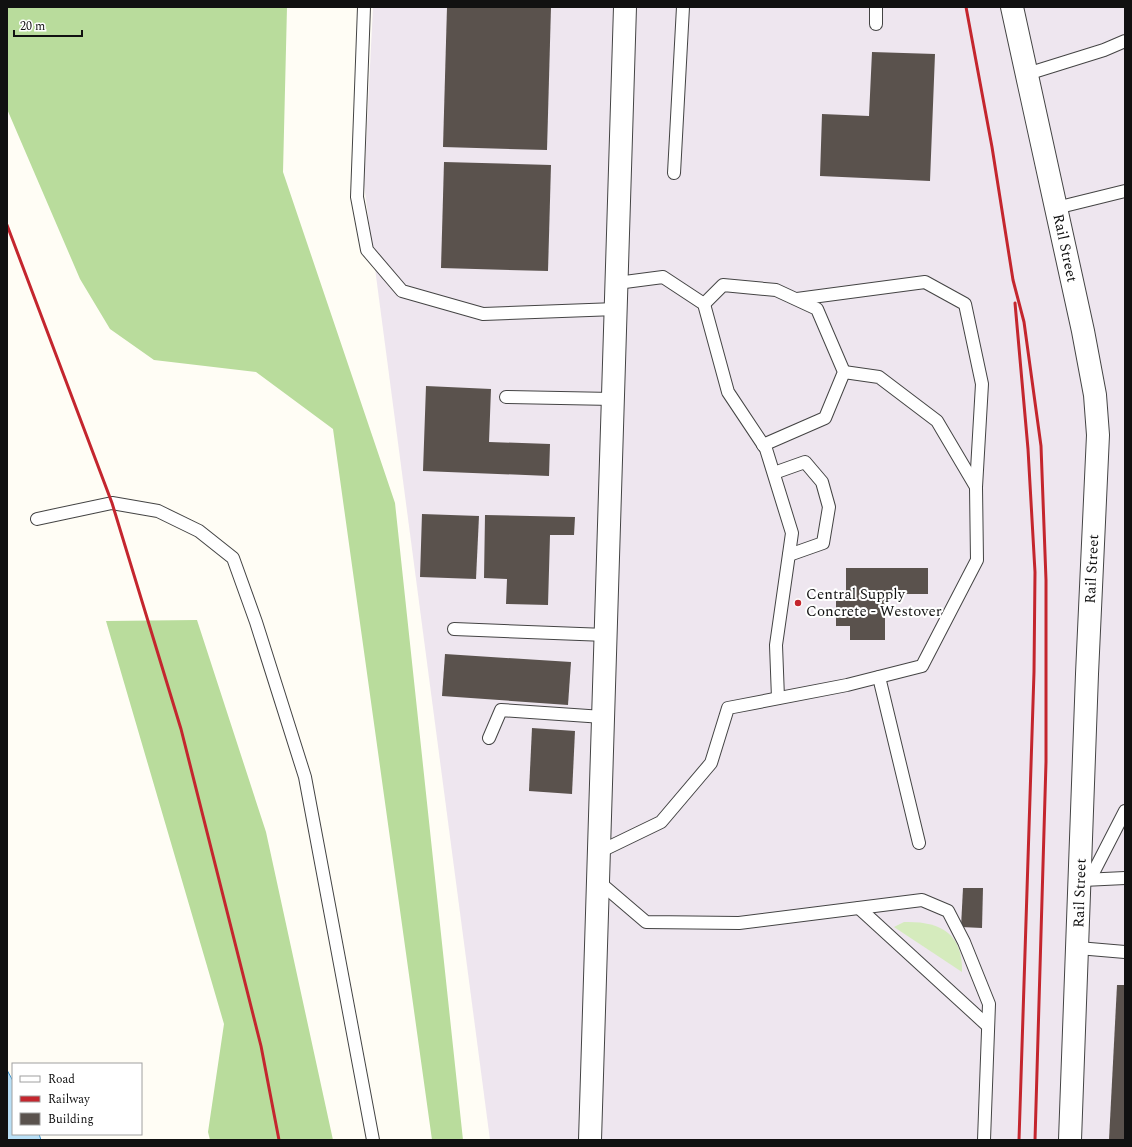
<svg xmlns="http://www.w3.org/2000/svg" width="1132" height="1147" viewBox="0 0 1132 1147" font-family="Spectral,serif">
	<rect width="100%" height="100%" fill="#fffdf5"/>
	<path fill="#eee6ef" d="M373,7h752v1133h-635l-126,-955z"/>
	<path fill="#d5ebbd" d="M904,922c36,-1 59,11 58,50l-68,-45z"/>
	<g fill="#b9dc9c">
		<path d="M7,7h280l-4,165 112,331 68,637h-31l-99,-711 -77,-57 -102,-12 -44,-31 -30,-50 -73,-170z"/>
		<path d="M197,620l69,212 67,308h-123l-2,-8 16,-108 -118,-403z"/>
	</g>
	<path fill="#b9e0f7" stroke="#3f96cf" d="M7,1070l6,11v53h26l2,6h-34z"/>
	<g fill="#5a524d">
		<path d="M447,7h104l-4,143 -104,-3z"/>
		<path d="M872,52l63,2 -5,127 -110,-5 2,-62 47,2z"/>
		<path d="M444,162l107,3 -3,106 -107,-3z"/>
		<path d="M426,386l65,3 -2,53 61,2 -1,32 -126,-5z"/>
		<path d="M422,514l57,2 -3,63 -56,-2z"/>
		<path d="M485,515l90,2 -1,18h-24l-2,70 -42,-1 1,-25 -23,-1z"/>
		<path d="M846,568h82v26h-43v46h-35v-14h-14v-31l10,4z"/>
		<path d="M445,654l126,8 -3,43 -126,-9z"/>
		<path d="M532,728l43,3 -3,63 -43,-3z"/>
		<path d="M963,888h20l-1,40 -21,-1z"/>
		<path d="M1117,985h8v155h-16z"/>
	</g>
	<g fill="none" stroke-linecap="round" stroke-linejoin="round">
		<defs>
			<g id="service">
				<path d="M364,7l-7,190 10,53 35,41 81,23 133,-5"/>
				<path d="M876,24v-17"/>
				<path d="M1027,74l77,-24 21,-9"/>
				<path d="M674,173l9,-166"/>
				<path d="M1056,208l69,-17"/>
				<path d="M617,283l46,-6 41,27 24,88 38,57 26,84 -16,112 2,53"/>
				<path d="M797,299l128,-17 40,22 17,80 -6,103"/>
				<path d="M704,304l19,-19 53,5 41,19 27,63 -19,46 -62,27"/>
				<path d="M506,397l107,2"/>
				<path d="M774,473l31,-11 17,20 7,25 -6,36 -34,12"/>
				<path d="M37,519l75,-16 46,8 41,20 34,27 23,64 49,155 68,363"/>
				<path d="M454,629l152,6"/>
				<path d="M879,677l40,166"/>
				<path d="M489,738l12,-28 102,7"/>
				<path d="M599,852l62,-30 50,-59 17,-55 119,-23 75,-19 55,-106 -1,-73 -39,-66 -58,-44 -35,-5"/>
				<path d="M1090,879l35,-68"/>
				<path d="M1083,880l42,-2"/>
				<path d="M598,881l48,41 93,1 183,-23 26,11 16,31 25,62 -5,136"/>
				<path d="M859,908l129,118"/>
				<path d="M1078,948l47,4"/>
			</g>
			<g id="minor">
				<path d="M1012,7l71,324 12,64 3,40 -11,239 -17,466"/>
				<path d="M590,1140l35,-1133"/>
			</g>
		</defs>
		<use href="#service" stroke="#444" stroke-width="14"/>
		<use href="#minor" stroke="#444" stroke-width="24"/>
		<use href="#service" stroke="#fff" stroke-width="12"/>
		<use href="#minor" stroke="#fff" stroke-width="22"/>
		<g stroke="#c4262e" stroke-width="3">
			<path d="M966,7l26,140 21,133 11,42 17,124 5,134v182l-11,378"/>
			<path d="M7,225l105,278 69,226 80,317 18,94"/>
			<path d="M1015,303l13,146 7,123 -1,100 -15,468"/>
		</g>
	</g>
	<circle fill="#c4262e" stroke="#fff" stroke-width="1.5" cx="798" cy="603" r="4"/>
	<g text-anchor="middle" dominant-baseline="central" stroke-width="4" stroke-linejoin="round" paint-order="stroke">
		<g font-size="15" fill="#111" stroke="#fff">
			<text transform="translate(1065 248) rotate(78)">Rail Street</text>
			<text transform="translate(1092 569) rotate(-87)">Rail Street</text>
			<text transform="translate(1080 893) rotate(-88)">Rail Street</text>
		</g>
		<g font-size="15" fill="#111" stroke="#fff" text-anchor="start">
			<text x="806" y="594">Central Supply<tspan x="806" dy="17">Concrete - Westover</tspan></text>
		</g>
	</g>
	<rect width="1132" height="1147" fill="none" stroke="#111111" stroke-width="16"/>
	<rect x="12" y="1063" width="130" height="72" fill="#ffffff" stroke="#a0a0a0"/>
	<rect x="20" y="1076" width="20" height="6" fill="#ffffff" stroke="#a0a0a0"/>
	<text x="48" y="1083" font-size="12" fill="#111111">Road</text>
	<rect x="20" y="1096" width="20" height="6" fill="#c4262e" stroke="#a0a0a0"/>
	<text x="48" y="1103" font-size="12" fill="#111111">Railway</text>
	<rect x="20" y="1113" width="20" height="12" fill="#5a524d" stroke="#a0a0a0"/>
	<text x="48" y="1123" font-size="12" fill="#111111">Building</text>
	<path d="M14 30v6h68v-6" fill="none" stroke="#111111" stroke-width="2"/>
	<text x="20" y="30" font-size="12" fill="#111111" stroke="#ffffff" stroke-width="3" paint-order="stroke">20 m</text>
</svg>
